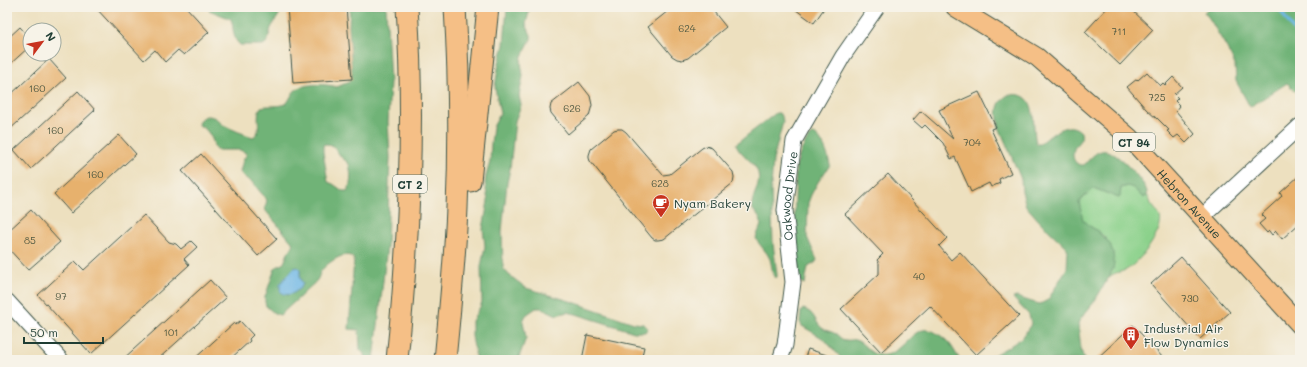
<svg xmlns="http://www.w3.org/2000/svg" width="1307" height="367" viewBox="0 0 1307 367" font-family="Mali,sans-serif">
	<rect width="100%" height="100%" fill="#f7f3e8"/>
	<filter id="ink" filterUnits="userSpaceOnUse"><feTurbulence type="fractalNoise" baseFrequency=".025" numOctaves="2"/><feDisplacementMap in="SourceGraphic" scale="8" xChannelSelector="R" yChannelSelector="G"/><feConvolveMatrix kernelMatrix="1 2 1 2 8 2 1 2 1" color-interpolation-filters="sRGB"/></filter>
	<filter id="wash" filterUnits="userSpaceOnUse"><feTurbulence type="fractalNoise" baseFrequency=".012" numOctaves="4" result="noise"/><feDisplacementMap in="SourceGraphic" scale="16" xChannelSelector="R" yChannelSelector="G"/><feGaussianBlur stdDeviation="0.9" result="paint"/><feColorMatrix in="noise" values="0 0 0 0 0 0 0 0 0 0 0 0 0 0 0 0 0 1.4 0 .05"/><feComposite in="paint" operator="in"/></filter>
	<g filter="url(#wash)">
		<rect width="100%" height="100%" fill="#ede0bf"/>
		<path fill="#8bd18b" stroke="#558760" d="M1128,186l8,3 6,8h4l1,-2c2,3 3,6 4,9 3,4 7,8 9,13 5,13 -22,47 -34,53 -8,3 -9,1 -17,7 8,-18 4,-36 -13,-47 -4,-3 -9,-4 -13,-9 -3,-5 -4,-13 -4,-18l13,-14h4l23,9 2,-10z"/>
		<g fill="#70b377" stroke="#487856" fill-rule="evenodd">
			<path d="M206,7h73l1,6 -9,15 -4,14 -4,3h-23c-8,-6 -6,-18 -9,-26l-22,-9z"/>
			<path d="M350,7h36l4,74 -2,41 2,35 -3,89 -13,114h-9l-1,-6 -4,-4 -1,-20 -10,-1 5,-69c-6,-13 -28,4 -33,11 -2,3 -2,7 -4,9 -2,3 -6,6 -9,9 -9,9 -18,17 -28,26l-6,-2 -8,-7 -1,-4v-5l10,-29 9,-5 4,-10 5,-7 -1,-4 -26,-31 -1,-3 2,-8 -15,-18 -8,-5 -4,-5 3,-12 3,-4v-3l-6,-3h-23c-4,-3 -3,-7 -5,-11 -3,-7 -8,-12 -14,-14 1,-9 10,-11 17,-7 4,2 6,6 10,8 9,4 18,8 28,11l4,-3c4,-9 -2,-18 4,-27 8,-2 17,0 25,-3 4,-4 6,-12 11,-15 8,-6 31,-5 40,-2l12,-5 3,-8 -3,-48zM325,144c10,0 11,6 16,13 2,2 6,4 8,7 2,8 3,20 -2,27h-4l-10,-7 -5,-2 -5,-30v-7zM300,269v9l3,6c-4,7 -9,9 -16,11z"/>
			<path d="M507,7h23l-4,17 5,11v4l-9,17 -1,6 2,14 -4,20 2,9 -6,16 -5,48 -3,14 -5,48 1,37 6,7 17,13 47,14 61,21 9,1 5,4 -3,4h-11l-58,-18 -9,-2 -10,3 -15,-7h-6l-10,7 -3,6 3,17 -8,22h-42l-4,-24v-15l8,-14 2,-5 -1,-35 4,-21 -2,-17 5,-28 -3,-18 1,-7 4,-14 1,-18 2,-17 7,-13 -5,-27 4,-24 5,-18z"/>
			<path d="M1212,7h88v89l-13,-13 -37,24 -14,-26 -1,-16 -8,-17 -18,-30 -5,-6z"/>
			<path d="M1008,95c25,-4 25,15 26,33 1,6 0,10 3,16h3c10,-8 28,-26 41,-12 0,2 1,4 0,6 -2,5 -6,7 -7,11 -3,9 1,17 10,16 6,-6 13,-16 22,-14 11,1 36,28 40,38 1,2 1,4 1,6l-3,3c-8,-5 -11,-16 -23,-10l-1,9 -1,1 -23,-9h-4l-13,13 4,18 5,5 8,5 14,14 3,8 1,11 -1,6 -4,8 -15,25 -12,15 -4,6 3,26 3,11h-99l28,-16 10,-7 8,-13 -2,-9 -16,-17 4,-1 15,5 8,2 8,-4 19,-32 1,-18 -3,-4 -24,-23 -15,-17 -4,-15 -1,-12 -22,-52c-2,-14 -4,-24 9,-32z"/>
			<path d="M779,113l3,3 1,6 -10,38 -2,28 2,55 4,32v2l-2,1c-3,-6 -3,-12 -5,-19 -3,-8 -11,-13 -14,-21 1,-5 5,-10 5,-15 0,-7 -10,-11 -9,-19 1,-10 9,-20 6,-31 -2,-10 -18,-18 -22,-29l40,-31z"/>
			<path d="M814,134c9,5 14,21 16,31l-12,17 -7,13 -3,8 -1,34 10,23 -2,3 -7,4 -3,16 -2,1 -3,-3 -6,-48 2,-67 5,-15 6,-11 4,-5z"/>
			<path d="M803,309c12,3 11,12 19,19 3,3 9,3 14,6 3,2 5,6 10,6 3,1 6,-1 9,0 9,2 13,13 23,15 27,5 34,-39 60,-21 5,3 11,8 14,13 3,4 5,9 8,13h-117l-19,-21 -22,-13 -2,-4 1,-11z"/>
		</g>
		<path fill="#6eb7e6" stroke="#467a8d" d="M298,267l2,2v9l3,6c-5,8 -16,15 -23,7v-7l14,-16z"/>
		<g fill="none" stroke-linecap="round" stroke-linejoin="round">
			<path stroke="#6eb7e6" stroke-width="3" d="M1278,7l22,33"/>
		</g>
		<g id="blocks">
			<g fill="#e7b16d">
				<path d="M95,7h91l23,25 -25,23 -6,-5 -13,12 -10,-12 -11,10z"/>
				<path d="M287,7h59l6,72 -59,4z"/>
				<path d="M673,7h37l16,20 -38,31 -6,2 -5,-1 -5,-3 -24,-29z"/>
				<path d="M792,7h33l-11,16z"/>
				<path d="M1108,7h21l24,23 -33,35 -35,-33z"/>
				<path d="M20,27l10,11v8l-23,21v-28z"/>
				<path d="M49,59l17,19 -59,54v-34z"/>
				<path d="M1147,72l13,14 3,-3 2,2 8,-8 9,10 -8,7 4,4 -3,3 5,5 -4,5 19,23 -9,9 -8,-8 -4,3 -7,-7 2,-1 -12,-12v1l-11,-10 -19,-22 10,-8 1,1z"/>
				<path d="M579,82l11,14 2,9 -3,11 -21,18 -17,-21 -1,-4 1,-5z"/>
				<path d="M78,91l17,19 -64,59 -17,-19z"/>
				<path d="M979,92l17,35 -5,2 20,44 -12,6 1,4 -9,4 -2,-4 -18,9 -16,-35 -4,2 -8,-16 -18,-18 -3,3 -9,-8 8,-9 32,28 -14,-29z"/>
				<path d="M618,129h4l4,3 37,43 7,-1 32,-26 4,-2 6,2 21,24 1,5 -1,6 -69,56 -6,1h-3l-3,-2 -62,-77 -1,-3v-3l2,-6 23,-19z"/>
				<path d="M119,135l17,19 -65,59 -17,-19z"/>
				<path d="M201,154l76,85 -19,17 -76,-85z"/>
				<path d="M888,174l59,64 -8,8 12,14 9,-8 59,64 -43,39 -46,-49 -49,46 -40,-43 38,-35v-11l-2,-3 6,-6 -38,-40z"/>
				<path d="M1300,175v48l-18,16 -6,-8 -4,4 -3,-4 -2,2 -8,-9 6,-5 -4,-4 21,-19 -2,-3z"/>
				<path d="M31,210l29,32 -32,28 -21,-23v-15z"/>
				<path d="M144,215l25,27 7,2 5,5 10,-8 6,6 -13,12 5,6 -98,89 -53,-59 37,-34 9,9z"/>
				<path d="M1181,257l49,55 -30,27 -49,-55z"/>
				<path d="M210,280l16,18 -69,62h-35z"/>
				<path d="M240,321l13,14 -4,4 1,2 -21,19h-36l41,-37 1,2z"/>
				<path d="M1133,325l32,35h-70z"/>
				<path d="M587,335l57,12 -3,13h-59z"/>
				<path d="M808,349l28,9 -1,2h-31z"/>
			</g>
		</g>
	</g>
	<g filter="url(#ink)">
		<use href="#blocks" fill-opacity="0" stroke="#3e5549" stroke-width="1"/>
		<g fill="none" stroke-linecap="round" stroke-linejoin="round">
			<defs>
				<g id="minor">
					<path d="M1202,217l98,-91"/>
					<path d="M7,301l54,59"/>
					<path id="s1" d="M780,360l5,-15 8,-63 -8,-72 9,-69 49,-85 34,-49"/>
				</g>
				<g id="major">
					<path id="s2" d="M955,7l82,50 92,80 171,188"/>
				</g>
				<g id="highway">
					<path d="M470,181l18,-174"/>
					<path d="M397,360c12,-118 18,-235 10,-353"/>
					<path d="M445,360c5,-51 10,-101 12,-152 3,-67 2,-134 -2,-201"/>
				</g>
			</defs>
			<use href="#minor" stroke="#3e5549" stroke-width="17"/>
			<use href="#major" stroke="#3e5549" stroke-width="20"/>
			<use href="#highway" stroke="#3e5549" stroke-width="23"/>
			<use href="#minor" stroke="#fff" stroke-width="15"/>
			<use href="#major" stroke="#f5bf86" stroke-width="18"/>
			<use href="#highway" stroke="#f5bf86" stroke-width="21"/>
		</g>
	</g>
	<defs>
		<symbol id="cafe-pin" viewBox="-11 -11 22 30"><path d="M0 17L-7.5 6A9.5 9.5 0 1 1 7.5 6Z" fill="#c8321e" stroke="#f7f3e8"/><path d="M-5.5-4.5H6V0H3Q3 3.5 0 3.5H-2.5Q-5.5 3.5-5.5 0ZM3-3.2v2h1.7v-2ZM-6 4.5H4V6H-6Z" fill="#fff"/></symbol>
		<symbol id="building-pin" viewBox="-11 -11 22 30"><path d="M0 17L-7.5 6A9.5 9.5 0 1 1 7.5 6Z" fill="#c8321e" stroke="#f7f3e8"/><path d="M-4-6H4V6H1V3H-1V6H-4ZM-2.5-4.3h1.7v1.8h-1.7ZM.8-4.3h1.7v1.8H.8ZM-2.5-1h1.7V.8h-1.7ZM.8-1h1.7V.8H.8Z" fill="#fff"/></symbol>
	</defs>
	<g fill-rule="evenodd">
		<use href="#cafe-pin" x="651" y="193" width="20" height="27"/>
		<use href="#building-pin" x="1121" y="325" width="20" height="27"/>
	</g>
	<g text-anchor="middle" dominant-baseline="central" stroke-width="3" stroke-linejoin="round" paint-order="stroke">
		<g font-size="10" fill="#515a42">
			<text x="687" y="28">624</text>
			<text x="1119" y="31">711</text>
			<text x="37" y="88">160</text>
			<text x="1157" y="97">725</text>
			<text x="572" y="108">626</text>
			<text x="55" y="130">160</text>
			<text x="972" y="142">704</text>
			<text x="95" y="174">160</text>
			<text x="660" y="183">628</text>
			<text x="30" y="240">85</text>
			<text x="919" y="276">40</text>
			<text x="61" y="296">97</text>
			<text x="1190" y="298">730</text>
			<text x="171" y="332">101</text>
		</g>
		<g fill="#f7f3e8" stroke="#60746a" stroke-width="1">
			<rect x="1113" y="133" width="42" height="18" rx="3"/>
			<rect x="393" y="175" width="34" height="18" rx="3"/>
		</g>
		<g font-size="11" font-weight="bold" fill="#1f3d34">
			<text x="1134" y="142">CT 94</text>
			<text x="410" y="184">CT 2</text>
		</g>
		<g font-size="12" fill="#1f3d34" stroke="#f7f3e8">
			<text stroke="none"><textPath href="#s1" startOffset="166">Oakwood Drive</textPath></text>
			<text stroke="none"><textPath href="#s2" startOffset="308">Hebron Avenue</textPath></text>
		</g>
		<g font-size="12" fill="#1f3d34" stroke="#f7f3e8" text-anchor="start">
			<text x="674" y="203">Nyam Bakery</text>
			<text x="1144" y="328">Industrial Air<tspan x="1144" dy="14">Flow Dynamics</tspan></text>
		</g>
	</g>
	<rect width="1307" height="367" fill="none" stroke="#f7f3e8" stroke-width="24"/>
	<g transform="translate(42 42) rotate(58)"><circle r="19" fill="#f7f3e8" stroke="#a1aaa0"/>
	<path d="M0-3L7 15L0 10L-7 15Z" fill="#c8321e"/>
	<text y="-6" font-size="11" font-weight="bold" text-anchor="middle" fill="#1f3d34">N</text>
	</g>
	<path d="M24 337v6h79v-6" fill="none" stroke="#1f3d34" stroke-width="2"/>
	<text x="30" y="337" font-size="12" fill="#1f3d34" stroke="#f7f3e8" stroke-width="3" paint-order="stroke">50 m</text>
</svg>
